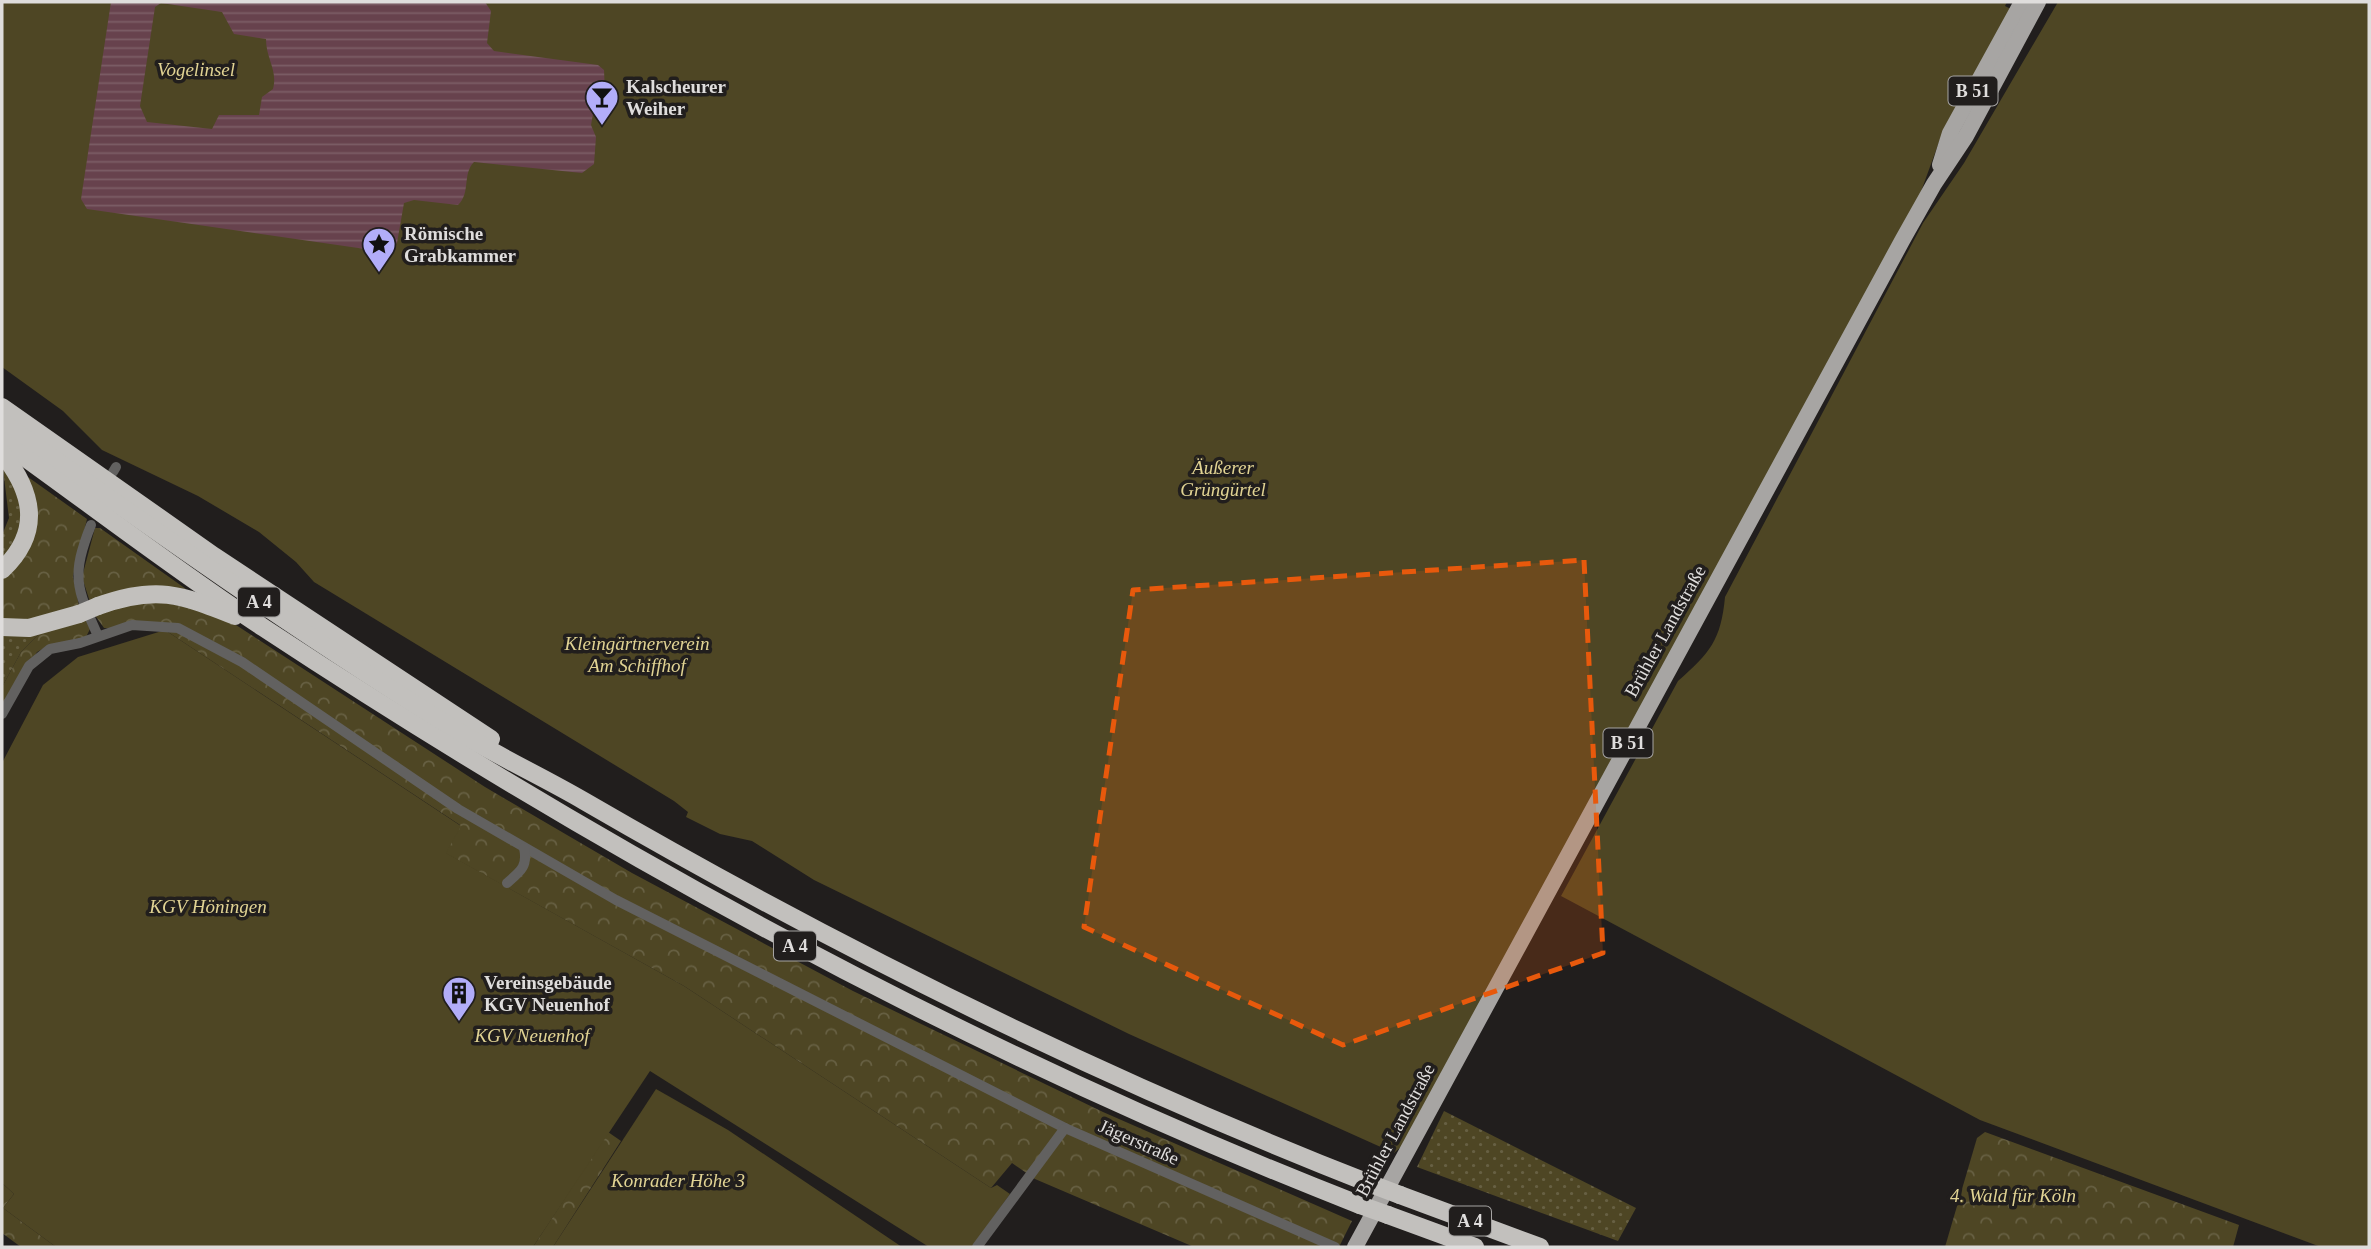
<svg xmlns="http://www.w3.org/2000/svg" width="2371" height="1249" viewBox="0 0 2371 1249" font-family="Georgia,serif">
	<defs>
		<pattern id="grass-dots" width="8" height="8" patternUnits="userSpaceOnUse" patternTransform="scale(1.75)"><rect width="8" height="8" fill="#4e4624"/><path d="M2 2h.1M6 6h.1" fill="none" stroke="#676043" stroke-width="1.8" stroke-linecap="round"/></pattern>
		<pattern id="forest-crowns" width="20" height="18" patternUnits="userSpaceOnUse" patternTransform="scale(1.75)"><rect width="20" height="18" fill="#4e4624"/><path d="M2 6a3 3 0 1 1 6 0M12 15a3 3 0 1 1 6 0" fill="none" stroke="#676043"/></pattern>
		<pattern id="water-rules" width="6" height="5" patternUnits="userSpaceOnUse" patternTransform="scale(1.75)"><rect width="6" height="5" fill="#67424d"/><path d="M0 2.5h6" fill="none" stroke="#7c5d66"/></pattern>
	</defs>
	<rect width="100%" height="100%" fill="#211e1d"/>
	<g fill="url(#grass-dots)">
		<path d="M2,461l17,23 4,44 -21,34v-27l7,-17z"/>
		<path d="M2,632l38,1 -19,19 -19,35z"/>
		<path d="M1444,1111l192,97 -18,33 -201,-74z"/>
	</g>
	<g fill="url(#forest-crowns)">
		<path d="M28,477l59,42 -14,57 6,30 -43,14 -34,1v-43l32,-83z"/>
		<path d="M95,528h5l86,61 -18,-2 -78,15 -8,-25z"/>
		<path d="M148,599l71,15 266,173 147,86 221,118 250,121 249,109 -13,26h-145l-159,-68 -23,-16 -21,25 -307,-202 -239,-133 15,-28 -295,-195 -61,-2 -10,-14z"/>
		<path d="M86,619l4,10 -4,8 -40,10 -9,5 -35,59v-24l19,-35 19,-19z"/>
		<path d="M608,1132l13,9 -68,106h-20z"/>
		<path d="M1985,1132l254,93 -6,22h-288l32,-109z"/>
		<path d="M2,1183l12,11 -11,14 53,39h-35l-19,-14z"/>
	</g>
	<g fill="#4e4624">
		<path d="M2,2h2005l-2,4 6,3 -72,133 -20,55 -517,949 -8,7 -265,-119 -315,-154 -62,-39 -32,-7 -34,-17 2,-5 -14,-11 -360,-219 -18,-20 -37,-30 -61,-36 -96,-46 -39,-39 -61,-44z"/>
		<path d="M2058,2h311v1245h-48l-341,-127 -419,-224 117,-215c32,-28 43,-41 47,-84l198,-374 41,-60z"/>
		<path d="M165,630l296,196 -15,27 238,133 307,202 6,-3 13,9 -38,53h-43l-279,-176 -117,176h-477l-53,-39 11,-14 -12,-11v-420l41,-78 35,-28z"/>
		<path d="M656,1089l72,41 174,117h-349z"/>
	</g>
	<path fill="url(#water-rules)" fill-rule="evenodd" d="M111,2h374l6,9 -4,32 7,8 104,14 6,5 1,23 -12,21 -2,11 5,12 -2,27 -12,9 -108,-11c-12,12 -3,31 -16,43l-44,-5 -10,3 -7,40 -11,9 -299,-43 -6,-10zM161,3l61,9 12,22 32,5c0,20 12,31 7,50l-11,8 -3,18h-40l-7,14 -65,-7 -7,-16 15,-99z"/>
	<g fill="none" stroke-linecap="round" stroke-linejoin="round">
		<g stroke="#626160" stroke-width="10">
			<path d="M113,472l3,-5"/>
			<path d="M91,525c-20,51 -15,62 7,111"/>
			<path d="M2,714l27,-48 21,-17 30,-6 52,-18 46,3 64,34 216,147 158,91 449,228"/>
			<path d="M507,883c14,-12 21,-17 17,-35"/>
			<path d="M977,1247l88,-119 270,119"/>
		</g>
		<g stroke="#a7a5a3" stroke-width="16">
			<path d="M1940,165l10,-32 72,-131"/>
			<path d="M1355,1247l548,-1008 31,-55 32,-48 72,-134"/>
		</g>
		<g stroke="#c2c0bd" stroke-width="18">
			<path d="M2,407l212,149 277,183"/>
			<path d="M2,422c150,107 300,213 457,310 40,25 84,45 125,69 253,147 514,276 787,383"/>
			<path d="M2,441c87,62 172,128 262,187 346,228 709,426 1096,577"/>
			<path d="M2,453c32,40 40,79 0,117"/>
			<path d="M98,606c58,-21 82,-12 137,10"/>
			<path d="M2,627l27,1 50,-14"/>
			<path d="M1400,1195l140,52"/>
			<path d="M1388,1215l87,32"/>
		</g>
		<g stroke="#c2c0bd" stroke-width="18">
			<path d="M79,614l19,-8"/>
			<path d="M1371,1184l29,11"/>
			<path d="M1360,1205l28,10"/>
		</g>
	</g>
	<path fill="#e8590c" fill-opacity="0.2" stroke="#e8590c" stroke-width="5" stroke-dasharray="14 9" stroke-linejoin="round" d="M1584,560l19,393 -260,92 -259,-118 49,-337z"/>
	<defs>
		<symbol id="bar-pin" viewBox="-11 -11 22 30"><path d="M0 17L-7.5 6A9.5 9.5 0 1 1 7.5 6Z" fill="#b2adf9" stroke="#211e1d"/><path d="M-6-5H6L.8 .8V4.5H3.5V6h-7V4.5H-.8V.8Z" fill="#111"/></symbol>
		<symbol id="sight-pin" viewBox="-11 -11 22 30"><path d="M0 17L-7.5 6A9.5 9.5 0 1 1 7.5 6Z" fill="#b2adf9" stroke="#211e1d"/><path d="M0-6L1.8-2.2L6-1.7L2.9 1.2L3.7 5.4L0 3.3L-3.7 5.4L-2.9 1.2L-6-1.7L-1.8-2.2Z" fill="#111"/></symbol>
		<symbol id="building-pin" viewBox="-11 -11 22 30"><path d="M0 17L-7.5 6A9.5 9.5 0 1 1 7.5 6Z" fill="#b2adf9" stroke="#211e1d"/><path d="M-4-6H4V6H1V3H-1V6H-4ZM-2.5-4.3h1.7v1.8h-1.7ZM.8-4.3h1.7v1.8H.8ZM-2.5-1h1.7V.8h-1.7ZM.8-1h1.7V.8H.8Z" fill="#111"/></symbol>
	</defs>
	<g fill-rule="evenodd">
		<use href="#bar-pin" x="583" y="78" width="38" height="52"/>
		<use href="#sight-pin" x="360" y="225" width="38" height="52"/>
		<use href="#building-pin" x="440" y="974" width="38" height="52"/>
	</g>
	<g text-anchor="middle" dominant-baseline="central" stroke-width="7" stroke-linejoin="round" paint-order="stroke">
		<g fill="#211e1d" stroke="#a6a4a3" stroke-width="2">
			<rect x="1948.5" y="76.5" width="49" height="29" rx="5"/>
			<rect x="238" y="587.5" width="42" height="29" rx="5"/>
			<rect x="1603.5" y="728.5" width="49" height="29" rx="5"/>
			<rect x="774" y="931.5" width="42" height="29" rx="5"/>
			<rect x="1449" y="1206.5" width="42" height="29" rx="5"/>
		</g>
		<g font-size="18" font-weight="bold" fill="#dfdddc">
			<text x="1973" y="91">B 51</text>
			<text x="259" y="602">A 4</text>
			<text x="1628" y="743">B 51</text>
			<text x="795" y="946">A 4</text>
			<text x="1470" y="1221">A 4</text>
		</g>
		<g font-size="19" font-style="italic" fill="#e1d393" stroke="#211e1d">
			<text x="196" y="69">Vogelinsel</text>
			<text x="1223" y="467">Äußerer<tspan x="1223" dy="22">Grüngürtel</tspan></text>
			<text x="637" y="643">Kleingärtnerverein<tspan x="637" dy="22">Am Schiffhof</tspan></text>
			<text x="208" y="906">KGV Höningen</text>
			<text x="532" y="1035">KGV Neuenhof</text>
			<text x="678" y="1180">Konrader Höhe 3</text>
			<text x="2013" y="1195">4. Wald für Köln</text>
		</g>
		<g font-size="19" font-weight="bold" fill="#dfdddc" stroke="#211e1d" text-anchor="start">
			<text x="626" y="86">Kalscheurer<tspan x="626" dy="22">Weiher</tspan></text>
			<text x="404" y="233">Römische<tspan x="404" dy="22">Grabkammer</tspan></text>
			<text x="484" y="982">Vereinsgebäude<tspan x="484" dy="22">KGV Neuenhof</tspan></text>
		</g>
		<g font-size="19" fill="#dfdddc" stroke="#211e1d">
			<text transform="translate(1665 631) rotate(-61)">Brühler Landstraße</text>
			<text transform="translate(1395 1130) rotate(-62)">Brühler Landstraße</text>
			<text transform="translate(1139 1142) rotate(24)">Jägerstraße</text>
		</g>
	</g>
	<rect width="2371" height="1249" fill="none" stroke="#dfdddc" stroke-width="7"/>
</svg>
